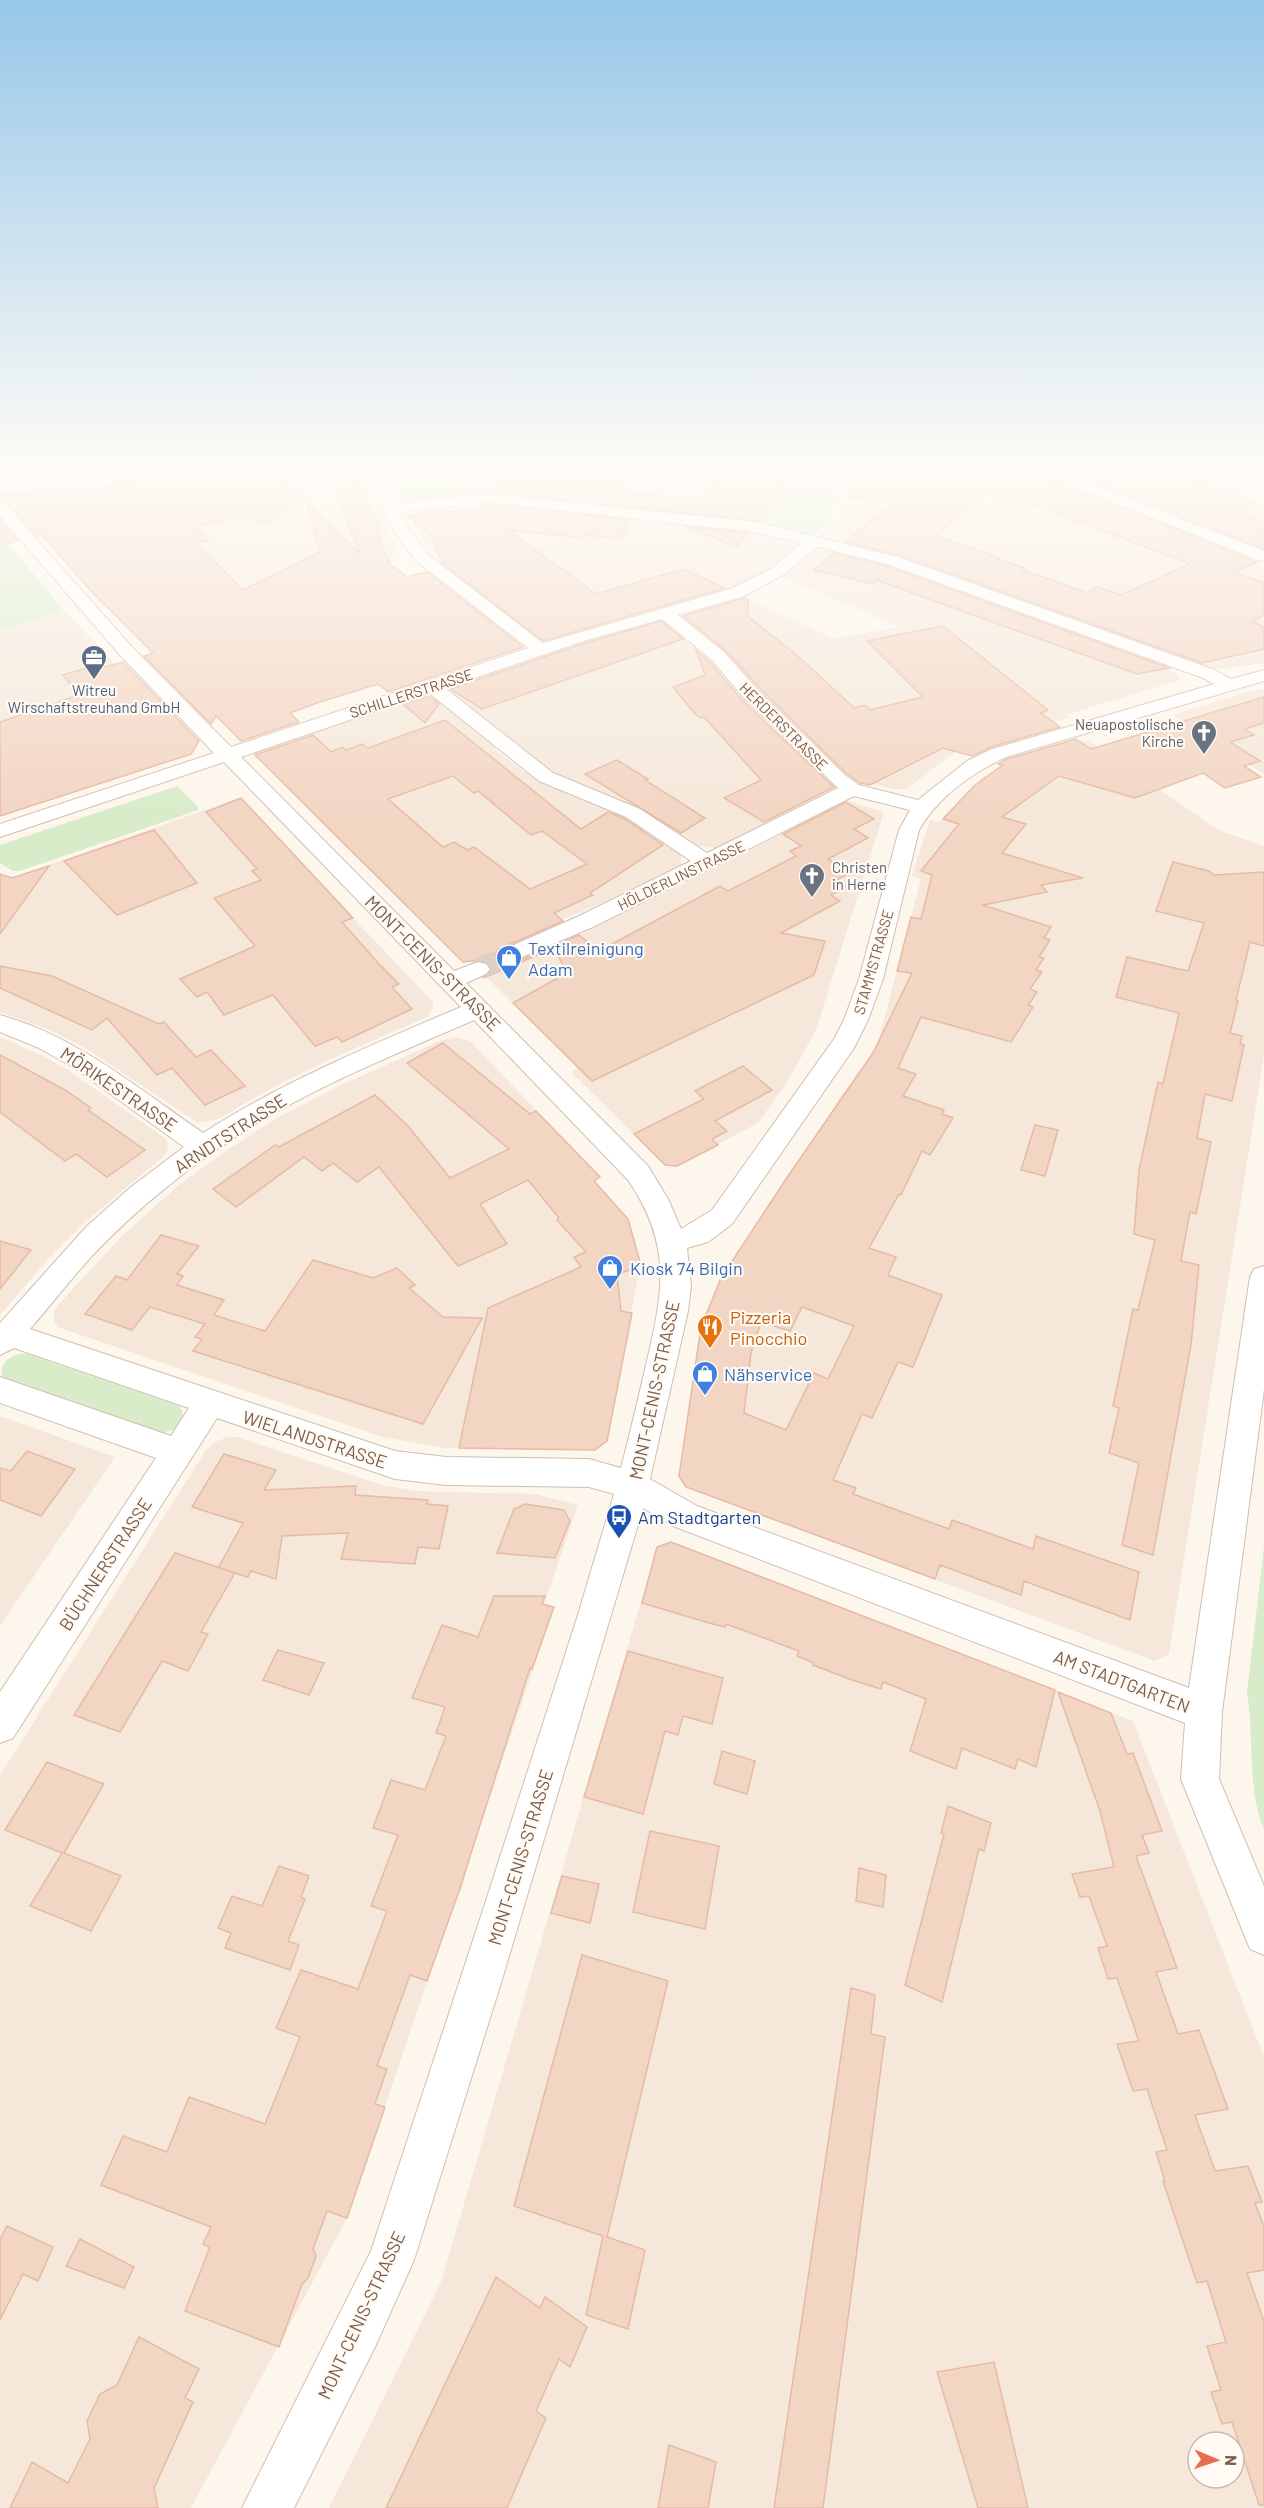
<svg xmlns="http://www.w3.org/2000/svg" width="1264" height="2508" viewBox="0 0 1264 2508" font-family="Barlow,sans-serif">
	<rect width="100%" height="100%" fill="#fdf6ec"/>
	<g fill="#f5e8da" fill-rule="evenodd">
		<path d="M183,466h177l40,93 -260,82 -71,-75 24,-75 32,-6 -2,-2z"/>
		<path d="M513,466h339l-12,28 -61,-7 -15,31 -6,5 -268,-29z"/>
		<path d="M859,466l198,21 207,80v96l-42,6 -10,-1 -315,-111 -79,-20 17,-14z"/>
		<path d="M1067,466h197v83l-187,-72z"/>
		<path d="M490,502l250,26 51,12 6,6 -33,27 -41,18 -177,50 -8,-4 -112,-90 -18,-34 4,-3z"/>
		<path d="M822,550l64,14 268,95 24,16 2,5 -112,34 2,3 -111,32 -53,40h-13l-28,-7 -19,-9 -25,-22 -61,-60 -35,-39 -39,-34 5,-5 51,-16 92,41 65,-11 -116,-50 33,-26z"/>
		<path d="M65,611l129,139 -3,4 -191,62v-185z"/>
		<path d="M655,621l10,2 41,34 67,74 57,57 -2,3 -112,57 -25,-3 -144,-75 -96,-75 4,-10z"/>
		<path d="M1264,689v85l-91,-59 81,-25z"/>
		<path d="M421,697l20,3 53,43 2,7 26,20 53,27 30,12 16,3 58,39 2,4v10l-84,40 -95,40 -1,4 15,15 72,-33 260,-130 36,11 -68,218 -28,51 -30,42 -81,43 -12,-1 -94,-93 7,-4 -107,-106 -9,-1 -209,-208z"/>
		<path d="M1089,740l129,90 46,16v209l-95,599 -14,7 -469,-174 -7,-11 24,-153 18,-44 61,-95 39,-55 18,-30 38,-53 44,-167 -9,-3 18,-56 9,2 43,-44 20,-13z"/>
		<path d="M239,798l194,204v6l-6,9 -101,44 -54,27 -54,31 -20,4 -114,-76 -34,-17 -50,-18v-131l7,-5 5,2z"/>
		<path d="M0,1037l41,18 27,15 98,69 2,5 -1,8 -4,5 -76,63 -39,39 -48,56z"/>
		<path d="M455,1037l15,4 130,136 -6,4 34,38 12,46 -33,176 -12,9 -150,-2 -62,-11 -323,-109 -6,-6v-11l5,-7 62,-67 58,-52 47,-34 49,-32 68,-35 99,-44z"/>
		<path d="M0,1416l115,41 -115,169z"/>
		<path d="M228,1437h9l145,48 32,6 121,3 43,11 -34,99 10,3 -82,244 -11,41 -3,-1 -111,327 -156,290h-191v-733l206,-325 9,-8z"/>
		<path d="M671,1542l462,179 131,336v451h-935l112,-226 216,-735zM1198,2442h36v36h-36z"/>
	</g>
	<g fill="#d8ecc9">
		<path d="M387,466h126l-23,28 -76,8 -10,-2z"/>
		<path d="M779,487l61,7 -12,28 -17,14 -53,-13 6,-5z"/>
		<path d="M8,543l56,68 -64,20v-86z"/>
		<path d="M177,786l21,21v3l-178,61h-7l-13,-8v-18z"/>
		<path d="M18,1354h9l152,52 3,4 1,8 -8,12 -18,4 -155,-57c-2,-13 5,-19 16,-23z"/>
		<path d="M1264,1546v283c-18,-42 -9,-92 -17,-136z"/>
	</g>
	<g fill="#f3d5c3" stroke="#e6bba3" stroke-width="1.5" fill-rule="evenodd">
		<path d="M4,466h127l-30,11 -100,5z"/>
		<path d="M166,466h103l33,32 -36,24 -28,-5 -41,9 12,14 -13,3 47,47 77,-38 -13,-49 53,51 -28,-73 18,-8 4,8 4,-1 22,51h-4l14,33 17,13 20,-5 96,75 -135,45 -10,-8 -61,19 -27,10 9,9 -58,19 -25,-25 -5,8 -67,-68 9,-3 -64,-64 -47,-54 -5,1 -30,-34 -7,-2v-6l103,-5 60,-18z"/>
		<path d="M721,466h68l-22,46 -8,9 -267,-29 9,-11h30l31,3 3,-4 58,5 -4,7 82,7z"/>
		<path d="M858,466h161l238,96 -22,10 29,11v32l-12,6 12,6v22l-62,14 -303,-108 -53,-13 47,-40 -45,-4zM985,492l21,9 10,2 6,-3 168,64 -69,31 -24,-8 -9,6 -66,-23 3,-2 -28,-9 3,-1 -64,-22z"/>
		<path d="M1050,466h106l99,37 -17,8 26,11v27z"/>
		<path d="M487,504l142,16 -8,19 -35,-4 -2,3 -76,-8 88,64 88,-25 40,19 -181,53 -101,-78 -11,-28 -24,-19 72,-7 3,-4z"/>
		<path d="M0,519l18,22 -18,4z"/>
		<path d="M684,526l64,7 -12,14z"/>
		<path d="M833,553l53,13 283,102 -32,6 -261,-94 -3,4 -59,-14z"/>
		<path d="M745,598l3,2v14l-2,1 52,41 56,52 11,-3 5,5 53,-13 -56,-56 76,-15 105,84 -7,3 19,14 -69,20 -19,9 -29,-8 -73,37 -10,-2 -14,-10 -86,-85 -35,-38 -42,-34z"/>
		<path d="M661,621l22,18 -201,70 -32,-20 132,-45z"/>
		<path d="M696,650l14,12 32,38 92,87 -70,35 -40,-24 37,-18 -57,-63 -3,1 -6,-4 -22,-27 32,-12z"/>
		<path d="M123,662l76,79 -8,13 -191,62v-94l79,-27 -16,-20 35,-10 3,3z"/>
		<path d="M429,696l10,8 -14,19 -22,-19z"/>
		<path d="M1264,697v26l-19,6 9,6 -24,7 30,19 -16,5 17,11 -36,11 -22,-15 -68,25 -76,-22 -57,41 24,7 -24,29 81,25 -42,7 6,7 -64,13 68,22 -7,11 6,2 -11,17 5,1 -8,12 6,2 -12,17 7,3 -9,13 5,2 -22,35 -90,-25 -23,51 18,6 -13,22 41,14 -2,4 11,4 -23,37 -8,-4 -21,44 -2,-1 -30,54 27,9 -8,18 54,20 -29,72 -15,-5 -26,56 -10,-4 -29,66 23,8 -3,6 96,35 3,-9 81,29 3,-13 103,36 -9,48 -106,-39 -3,14 -81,-30 -5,14 -249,-92 -7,-11 22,-149 20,-49 65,-99 87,-126 39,-80 -15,-2 14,-54 10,2 11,-44 -11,-4 38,-47 -16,-5 31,-33 29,-21 -5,-1 9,-5 69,-20 15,10zM802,1307l52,19 -26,53 -14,-6 -28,57 -42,-17 7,-60 10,-31 29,9z"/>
		<path d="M445,720l136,109 27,-17 17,7 38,26 -73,48 3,2 -39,18 9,8 -64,28 -5,7 4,6 11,3 70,-30 20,16 121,-65 8,5 68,-35 -6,-5 11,-5 -18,-12 63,-32 28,17 -20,10 14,9 -40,21 22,14 -15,8 10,6 -14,8 9,6 -59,32 44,8 -11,34 -222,106 -79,-78 54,-30 -13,-25 -68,29 6,-8 -5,-7 -8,-2 -16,2 -208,-207 58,-20 18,17 11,-5 4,3 16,-6 6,4zM453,776l21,17 4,-2 53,44 11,-4 45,33 -57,25 -56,-42 -7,3 -13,-8 -11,5 -55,-48z"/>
		<path d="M617,760l31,19 -3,1 60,38 -24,15 -96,-59z"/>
		<path d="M241,798l112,120 -11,4 37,42 20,20 -7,3 20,22 -70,33 -5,-5 -22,9 -42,-51 -49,20 -17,-23 -10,5 -17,-18 75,-33 -41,-48 47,-18 -9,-9 5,-2 -51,-57z"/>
		<path d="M154,830l43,53 -80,32 -53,-54z"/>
		<path d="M1173,862l36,9 5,4 50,-3v74l-14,-4 -14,58 2,1 -8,32 12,3 -2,8 4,1 -12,56 -27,-7 -8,44 14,4 -15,72 -6,-2 -9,49 18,4 -8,80 -38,210 -31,-10 17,-82 -30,-10 10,-45 -6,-2 20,-97 5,1 17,-70 -21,-6 5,-64 19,-88 5,2 16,-71 -63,-16 11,-40 61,14 16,-48 -48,-12z"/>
		<path d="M49,866l-49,68v-60l12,4z"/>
		<path d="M0,966l52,10 107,48 5,-2 32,35 15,-7 34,36 -40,19 -33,-37 -15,7 -50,-57 -15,12 -92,-42z"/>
		<path d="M443,1043l87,71 6,-3 64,66 -6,4 34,38 13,46 -24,10 4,36 11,2 -25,128 -12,9 -136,-2 29,-140 93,-41 -7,-10 12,-5 -29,-32 2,-2 -31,-38 -48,24 27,40 -49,22 -79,-99 -22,15 -24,-19 -11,8 -18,-14 -68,50 -23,-18 62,-44 4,2 96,-52 33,31 42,52 59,-29 -102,-86z"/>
		<path d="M0,1055l65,35 26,18 -3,2 57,40 -38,27 -31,-23 -11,7 -65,-49z"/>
		<path d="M743,1066l29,24 -57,31 12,10 -15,8 6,6 -41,21 -12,-1 -31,-31 70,-35 -9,-8z"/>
		<path d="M1035,1125l23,5 -13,46 -24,-6z"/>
		<path d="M161,1235l38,11 -22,28 6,2 -6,9 47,15 -10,15 51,16 48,-71 60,18 24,-10 18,17 -6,3 34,29 39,1 -59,106 -230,-73 9,-12 -7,-2 10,-13 -55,-17 -18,23 -47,-16 31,-38 11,4z"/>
		<path d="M0,1241l31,9 -31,39z"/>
		<path d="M27,1451l48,18 -34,47 -41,-16v-32l11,3z"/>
		<path d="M224,1454l52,16 -12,20 92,-4 -1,9 73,5 -1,4 21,2 -9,43 -21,-2 -3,17 -74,-5 7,-26 -66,3 -6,43 -25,-8 -3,6 -30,-9 25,-45 -51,-16z"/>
		<path d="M525,1504l39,6 6,11 -15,37 -58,-5 17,-44z"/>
		<path d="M671,1542l384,148 -19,77 -18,-8 -3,10 -53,-21 -6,21 -46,-18 16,-52 -43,-17 -2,7 -29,-9 -39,-15 1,-2 -17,-7 2,-5 -73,-27 -1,3 -16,-4 -67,-20 15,-56z"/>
		<path d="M175,1553l60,20 -34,59 7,2 -20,37 -26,-10 -42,71 -46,-17z"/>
		<path d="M494,1596h51l-3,8 12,3 -22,62 -2,-1 -71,223 -32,90 -17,-6 -33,91 10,3 -12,35 10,3 -38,111 -20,-7 -14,38 3,7 -8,22 -6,6 -23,63 -94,-36 25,-64 -7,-3 8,-17 -110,-42 22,-49 44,16 22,-55 76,27 35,-87 -24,-9 25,-58 57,19 29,-78 -16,-5 27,-71 -25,-7 18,-48 34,10 21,-54 -10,-3 9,-26 -33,-9 30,-73 36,12z"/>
		<path d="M278,1650l46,13 -15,32 -46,-15z"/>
		<path d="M628,1651l95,27 -11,46 -29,-8 -5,19 -13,-4 -22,83 -59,-17z"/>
		<path d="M1058,1692l53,21 16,41 6,-1 29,78 -20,4 7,18 -13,3 41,112 -21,4 22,62 21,-4 29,79 -33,6 20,56 33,-5 14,36 -7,1 9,24v43l-17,3 17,48v184h-5l-27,-83 -10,2 -11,-32 10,-2 -14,-44 19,-4 -19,-61 -10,2 -34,-102h2l-9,-29 11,-2 -20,-61 -14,2 -16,-47 22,-3 -22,-63 -9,1 -10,-31 9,-2 -18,-50 -9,1 -8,-23 42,-7 -14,-56z"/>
		<path d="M722,1751l33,10 -8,33 -33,-10z"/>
		<path d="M47,1762l57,22 -40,69 57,23 -30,55 -61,-25 32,-53 -57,-23z"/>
		<path d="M948,1806l43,17 -7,28 -5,-2 -37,153 -37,-17 39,-151 -3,-1z"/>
		<path d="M650,1831l69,15 -14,83 -72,-17z"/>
		<path d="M279,1866l30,10 -8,21 4,2 -17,42 11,4 -9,25 -65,-22 6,-15 -13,-5 14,-32 30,10z"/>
		<path d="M859,1868l27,7 -3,32 -27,-6z"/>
		<path d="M562,1876l37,8 -9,39 -39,-10z"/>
		<path d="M582,1955l86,26 -61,256 38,13 -17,79 -42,-14 17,-79 -89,-30z"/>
		<path d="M851,1988l24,7 -4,39 14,3 -62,471h-49z"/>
		<path d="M7,2226l46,21 -15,34 -15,-7 -23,46v-81z"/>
		<path d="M80,2239l54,28 -10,21 -58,-22z"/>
		<path d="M496,2277l44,31 5,-11 42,30 -17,40 -11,-8 -23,52 10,7 -39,90h-121z"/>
		<path d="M139,2337l60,32 -14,29 8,4 -39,86 4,20h-148l22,-46 36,21 22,-44 -3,-18 13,-27 17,-9z"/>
		<path d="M994,2362l34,146h-50l-41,-136z"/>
		<path d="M669,2445l47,17 -8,46h-50z"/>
	</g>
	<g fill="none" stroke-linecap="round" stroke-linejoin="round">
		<path stroke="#dcd0c4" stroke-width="21" stroke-dasharray="21 10" stroke-linecap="butt" d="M478,969l30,-13"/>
		<defs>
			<g id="street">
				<path d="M140,466h24l-2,3 -60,18 -102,5v-8l101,-5z"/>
				<path d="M363,466h14l19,37 91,-9 268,28 143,35 317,113 16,9 33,-9v11l-258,76c-34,16 -68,40 -87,73l-36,149 -15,41 -14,28 -122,176 -24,18 -21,6 4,38 -3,25 -38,168 47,27 492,182 61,-411 4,-8 10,-3v123l-42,323 -3,67 45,107v69l-14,-6 -69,-170 4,-56 -512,-197 -30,-18 -142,475 -87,277 -39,87 -81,161h-52l129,-257 110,-335 96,-298 37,-124 -25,-7 -143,-2 -51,-6 -178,-61 -204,320 -13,5v-51l156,-234 -156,-55v-26l171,59 18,-28 -175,-60 -14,7v-32l87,-97 44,-39 53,-40 -111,-80 -34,-19 -39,-16v-17c76,21 139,74 203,118 81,-52 169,-88 258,-126l-237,-245 -224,75v-13l214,-71 -94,-98 -120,-139v-14l5,2 127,143 99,100 297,-99 -113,-88 -20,-28zM487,502l268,30 47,11 -31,26 -41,20 -187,54 -116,-89 -17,-23 -10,-19zM817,547l70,17 316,114 11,6 -222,65 -25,12 -49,39 -59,-15 -14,-10 -87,-85 -34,-38 -46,-37 64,-18 41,-22zM662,619l50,41 32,38 94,90 -131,65 -67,-44 -87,-36 -108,-85 136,-46zM429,693l110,88 87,36 65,44 -114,56 -77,34 -4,5 4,5 8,2 85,-36 261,-131 56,14 -11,20 -40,149 -15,41 -10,19 -122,171 -31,19 -13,-30 -20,-33 -182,-183 20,-9 4,-5 -4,-5 -8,-2 -24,9 -213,-214zM474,1020l154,160c45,66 35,112 18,185 -8,34 -16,69 -25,103l-32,-9 -143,-2 -51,-6 -365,-122c21,-24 40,-49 62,-73 52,-55 114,-103 179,-141 65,-37 134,-65 203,-95z"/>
				<path d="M1021,466h21l222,85v11z"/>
			</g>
		</defs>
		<use href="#street" stroke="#d1beb0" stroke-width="2"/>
		<use href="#street" fill="#fff" fill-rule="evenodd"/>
	</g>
	<linearGradient id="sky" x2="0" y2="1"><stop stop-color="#97c7e8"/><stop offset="0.57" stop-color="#fefbf6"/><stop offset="1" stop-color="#fefbf6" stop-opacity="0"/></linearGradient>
	<rect width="1264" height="818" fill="url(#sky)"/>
	<defs>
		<symbol id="office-pin" viewBox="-11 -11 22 30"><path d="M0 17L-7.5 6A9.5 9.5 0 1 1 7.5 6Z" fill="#5c6f8a" stroke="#fffaf3"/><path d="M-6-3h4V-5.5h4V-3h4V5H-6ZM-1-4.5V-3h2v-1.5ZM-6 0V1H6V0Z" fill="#fff"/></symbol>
		<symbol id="church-pin" viewBox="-11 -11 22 30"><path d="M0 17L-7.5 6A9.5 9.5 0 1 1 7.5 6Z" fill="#6b7280" stroke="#fffaf3"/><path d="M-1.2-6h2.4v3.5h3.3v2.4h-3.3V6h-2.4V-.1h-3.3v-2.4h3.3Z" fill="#fff"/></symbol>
		<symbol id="shop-pin" viewBox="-11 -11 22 30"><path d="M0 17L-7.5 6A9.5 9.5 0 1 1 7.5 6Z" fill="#3f7fe0" stroke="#fffaf3"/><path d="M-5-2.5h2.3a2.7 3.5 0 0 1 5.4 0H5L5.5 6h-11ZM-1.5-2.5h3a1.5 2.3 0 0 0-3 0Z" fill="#fff"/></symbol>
		<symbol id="restaurant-pin" viewBox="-11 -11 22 30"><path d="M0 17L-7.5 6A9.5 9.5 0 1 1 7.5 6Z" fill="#e8710a" stroke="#fffaf3"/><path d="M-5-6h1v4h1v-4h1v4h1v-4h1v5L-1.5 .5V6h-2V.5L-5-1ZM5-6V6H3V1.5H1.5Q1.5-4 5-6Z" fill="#fff"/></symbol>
		<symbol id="bus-pin" viewBox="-11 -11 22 30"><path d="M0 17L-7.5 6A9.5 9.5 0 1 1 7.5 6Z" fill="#1a4fb4" stroke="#fffaf3"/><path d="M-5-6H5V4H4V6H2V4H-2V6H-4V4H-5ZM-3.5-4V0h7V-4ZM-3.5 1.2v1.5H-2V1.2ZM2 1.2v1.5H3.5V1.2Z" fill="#fff"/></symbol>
	</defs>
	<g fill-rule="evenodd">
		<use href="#office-pin" x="79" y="643" width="30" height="40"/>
		<use href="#church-pin" x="1189" y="718" width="30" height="40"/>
		<use href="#church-pin" x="797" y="861" width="30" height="40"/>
		<use href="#shop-pin" x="494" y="943" width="30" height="40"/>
		<use href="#shop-pin" x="595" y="1253" width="30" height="40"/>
		<use href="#restaurant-pin" x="695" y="1312" width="30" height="40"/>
		<use href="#shop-pin" x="690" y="1359" width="30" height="40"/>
		<use href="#bus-pin" x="604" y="1502" width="30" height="40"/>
	</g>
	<g text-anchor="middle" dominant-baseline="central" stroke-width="4.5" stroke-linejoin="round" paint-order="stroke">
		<g font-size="15" fill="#4e5e75" stroke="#fffaf3">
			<text x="94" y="690">Witreu<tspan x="94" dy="17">Wirschaftstreuhand GmbH</tspan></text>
		</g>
		<g font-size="15" fill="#7a5c4d" stroke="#fffaf3">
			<text transform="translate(411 693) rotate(-18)">SCHILLERSTRASSE</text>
			<text transform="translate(784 726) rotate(45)">HERDERSTRASSE</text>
			<text transform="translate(681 875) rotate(-26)">HÖLDERLINSTRASSE</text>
			<text transform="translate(873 962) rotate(-74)">STAMMSTRASSE</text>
		</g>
		<g font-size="15" fill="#5b616d" stroke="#fffaf3" text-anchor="end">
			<text x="1184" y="724">Neuapostolische<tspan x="1184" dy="17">Kirche</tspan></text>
			<text x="832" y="867" text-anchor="start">Christen<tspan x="832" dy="17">in Herne</tspan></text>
		</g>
		<g font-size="18" fill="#366cbe" stroke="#fffaf3" text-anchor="start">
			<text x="528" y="948">Textilreinigung<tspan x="528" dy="21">Adam</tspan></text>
			<text x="630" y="1268">Kiosk 74 Bilgin</text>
			<text x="724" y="1374">Nähservice</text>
		</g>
		<g font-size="18" fill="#7a5c4d" stroke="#fffaf3">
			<text transform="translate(433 963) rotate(45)">MONT-CENIS-STRASSE</text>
			<text transform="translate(119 1089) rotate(34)">MÖRIKESTRASSE</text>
			<text transform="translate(230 1133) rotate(-33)">ARNDTSTRASSE</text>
			<text transform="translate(654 1390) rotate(-78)">MONT-CENIS-STRASSE</text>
			<text transform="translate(315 1439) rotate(18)">WIELANDSTRASSE</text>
			<text transform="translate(105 1564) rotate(-57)">BÜCHNERSTRASSE</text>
			<text transform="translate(1122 1681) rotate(21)">AM STADTGARTEN</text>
			<text transform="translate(520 1857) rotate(-73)">MONT-CENIS-STRASSE</text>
			<text transform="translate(361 2315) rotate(-65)">MONT-CENIS-STRASSE</text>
		</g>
		<g font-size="18" fill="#c56008" stroke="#fffaf3" text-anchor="start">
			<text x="730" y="1317">Pizzeria<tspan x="730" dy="21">Pinocchio</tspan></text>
		</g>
		<g font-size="18" fill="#164399" stroke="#fffaf3" text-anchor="start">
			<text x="638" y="1517">Am Stadtgarten</text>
		</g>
	</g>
	<g transform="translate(1216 2460) rotate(92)"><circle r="28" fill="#fffaf3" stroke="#cabbb1" stroke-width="1.5"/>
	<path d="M0-4.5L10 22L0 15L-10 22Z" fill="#e76f51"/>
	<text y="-9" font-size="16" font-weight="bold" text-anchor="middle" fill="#7a5c4d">N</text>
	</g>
</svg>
